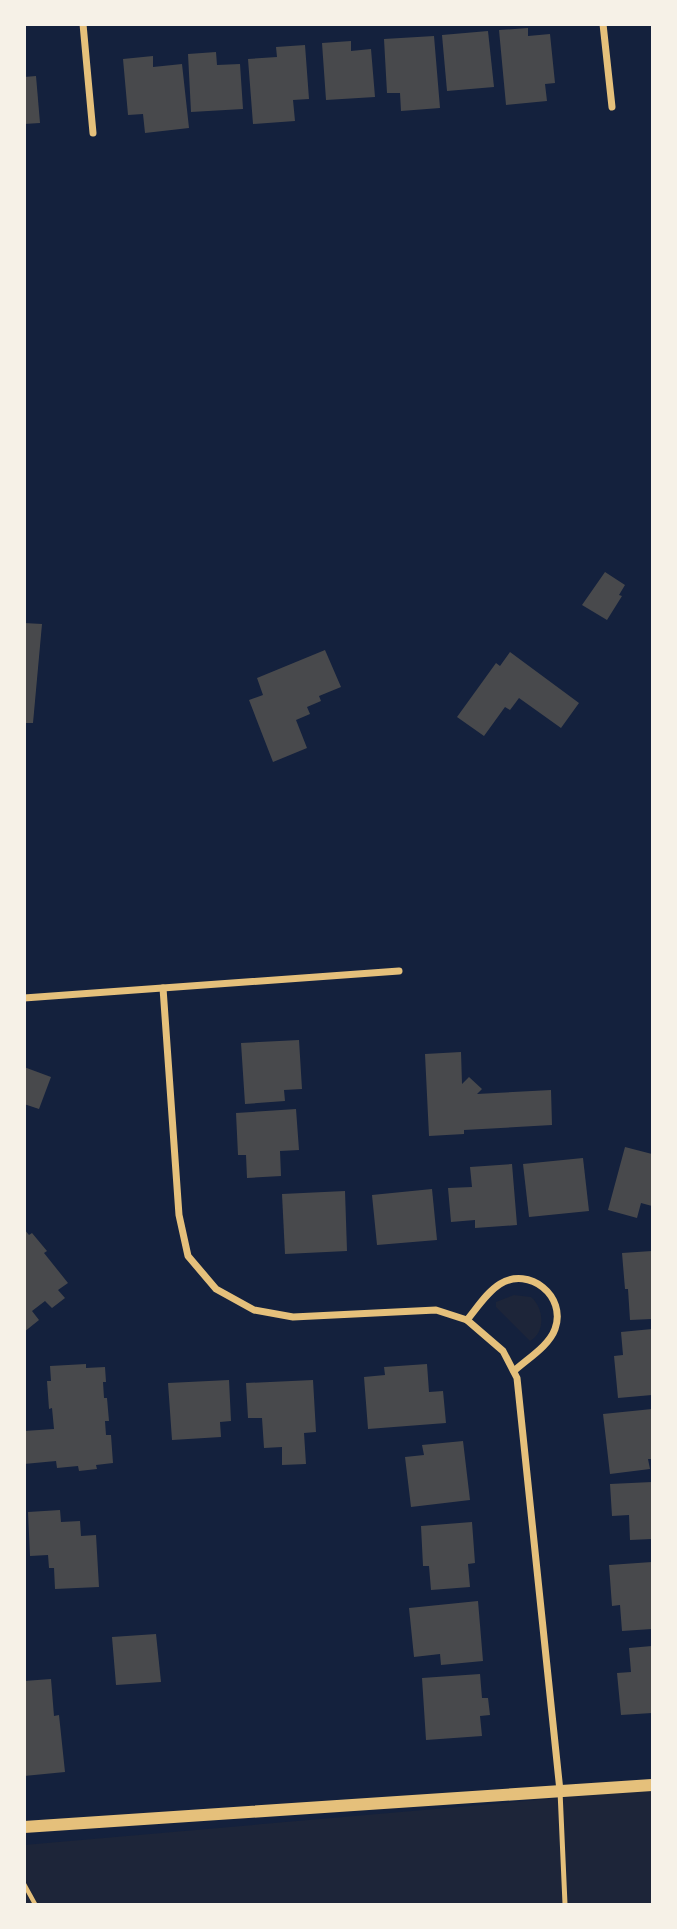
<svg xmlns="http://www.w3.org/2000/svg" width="677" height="1929" viewBox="0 0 677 1929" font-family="'Nunito Sans',sans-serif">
	<rect width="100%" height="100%" fill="#14213d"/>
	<g fill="#1d2539">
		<path d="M514,1295l17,2c13,11 15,35 -1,44l-34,-34v-5z"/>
		<path d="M652,1790v114h-627l-1,-59z"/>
	</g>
	<g fill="#48494c">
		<path d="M528,28v8l22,-2 5,49 -10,1 2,17 -41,4 -7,-75z"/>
		<path d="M488,31l6,56 -47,4 -5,-56z"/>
		<path d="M434,36l6,72 -39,3 -1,-18h-13l-3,-54z"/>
		<path d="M351,41v10l20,-2 4,48 -49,3 -4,-57z"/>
		<path d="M305,45l4,54 -16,1 2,21 -42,3 -5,-65 29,-2 -1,-10z"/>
		<path d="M216,52l1,13 23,-1 3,45 -52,3 -3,-58z"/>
		<path d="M153,56v11l29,-3 7,64 -44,5 -2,-19 -15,1 -5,-56z"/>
		<path d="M36,76l4,47 -16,1v-47z"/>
		<path d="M605,572l20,13 -6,10 3,1 -15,24 -25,-15z"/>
		<path d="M24,623l18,1 -9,99h-9z"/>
		<path d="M325,650l16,37 -22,9 2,5 -14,6 3,7 -14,6 11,28 -34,14 -24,-62 14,-5 -6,-17z"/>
		<path d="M510,652l69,51 -18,25 -42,-30 -9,12 -5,-3 -21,29 -27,-19 39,-54 4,3z"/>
		<path d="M299,1040l3,49 -18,1 1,11 -40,3 -4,-61z"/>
		<path d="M461,1052l1,32 7,-7 13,12 -5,5 74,-4 1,35 -88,5v4l-35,2 -4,-82z"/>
		<path d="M24,1067l27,10 -12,32 -15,-5z"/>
		<path d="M296,1109l3,41 -19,1 1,25 -34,2 -1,-23h-8l-2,-42z"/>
		<path d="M625,1147l27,7v52l-11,-3 -4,15 -29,-8z"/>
		<path d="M583,1158l6,53 -60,6 -6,-53z"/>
		<path d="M512,1164l5,61 -42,3v-8l-24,2 -3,-34 24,-1 -2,-20z"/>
		<path d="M432,1189l5,51 -60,5 -5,-50z"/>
		<path d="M345,1191l2,60 -62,3 -3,-60z"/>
		<path d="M24,1229l5,6 3,-2 15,18 -3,2 24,30 -10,7 7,8 -13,10 -7,-7 -13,10 7,9 -15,12z"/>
		<path d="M652,1251v68l-22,1 -2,-31h-3l-3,-36z"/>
		<path d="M652,1329v66l-34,3 -4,-42 9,-1 -2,-23z"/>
		<path d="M86,1364v4l19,-1 1,15h-3l1,16h3l2,23h-4l1,14h5l2,28 -17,2 1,4 -18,2 -1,-5 -21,2 -1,-7 -32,3v-33l30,-2 -2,-21 -3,1 -2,-28h4l-1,-15z"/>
		<path d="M427,1364l2,28 14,-1 3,32 -78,6 -4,-52 21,-2 -1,-8z"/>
		<path d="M229,1380l2,41 -11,1 1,15 -49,3 -4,-57z"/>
		<path d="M313,1380l3,52 -12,1 2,31 -24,1v-18l-18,1 -2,-30h-14l-2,-35z"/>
		<path d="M652,1409v50h-4l2,10 -40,5 -7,-60z"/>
		<path d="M463,1441l7,59 -59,7 -6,-50 19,-2 -2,-10z"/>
		<path d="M652,1482v57l-22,1 -1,-25 -17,1 -2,-32z"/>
		<path d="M60,1510l1,12 19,-1 1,15 15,-1 3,52 -44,2 -1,-21h-5l-1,-13 -18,1 -2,-44z"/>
		<path d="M472,1522l3,41 -7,1 2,23 -39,3 -2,-24h-6l-2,-40z"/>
		<path d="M652,1562v67l-30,2 -2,-26 -8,1 -3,-41z"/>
		<path d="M478,1601l5,60 -42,4 -1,-11 -26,3 -5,-49z"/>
		<path d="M156,1634l5,48 -45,3 -4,-48z"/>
		<path d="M652,1646v67l-31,2 -4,-42 14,-1 -2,-24z"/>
		<path d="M480,1674l2,24h6l2,17 -10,1 2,20 -56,4 -4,-62z"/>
		<path d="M51,1679l3,37 5,-1 6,57 -41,4v-95z"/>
	</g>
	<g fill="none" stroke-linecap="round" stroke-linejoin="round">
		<path stroke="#e5c07b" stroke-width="4.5" d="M24,1884l11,20"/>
		<path stroke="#e5c07b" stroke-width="5" d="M560,1791l5,113"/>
		<g stroke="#e5c07b" stroke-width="7">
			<path d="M83,24l10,109"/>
			<path d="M603,24l9,83"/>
			<path d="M163,988l16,227 9,41 28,33 38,21 39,7 143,-7 31,10 36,31 14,27 43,413"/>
			<path d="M24,998l375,-27"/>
			<path d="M467,1320c10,-12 20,-28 33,-36 29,-18 67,12 55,45 -6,17 -28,30 -41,42"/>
		</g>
		<path stroke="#e5c07b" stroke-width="12" d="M24,1827l628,-42"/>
	</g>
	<rect width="677" height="1929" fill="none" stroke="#f6f1e7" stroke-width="52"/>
</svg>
